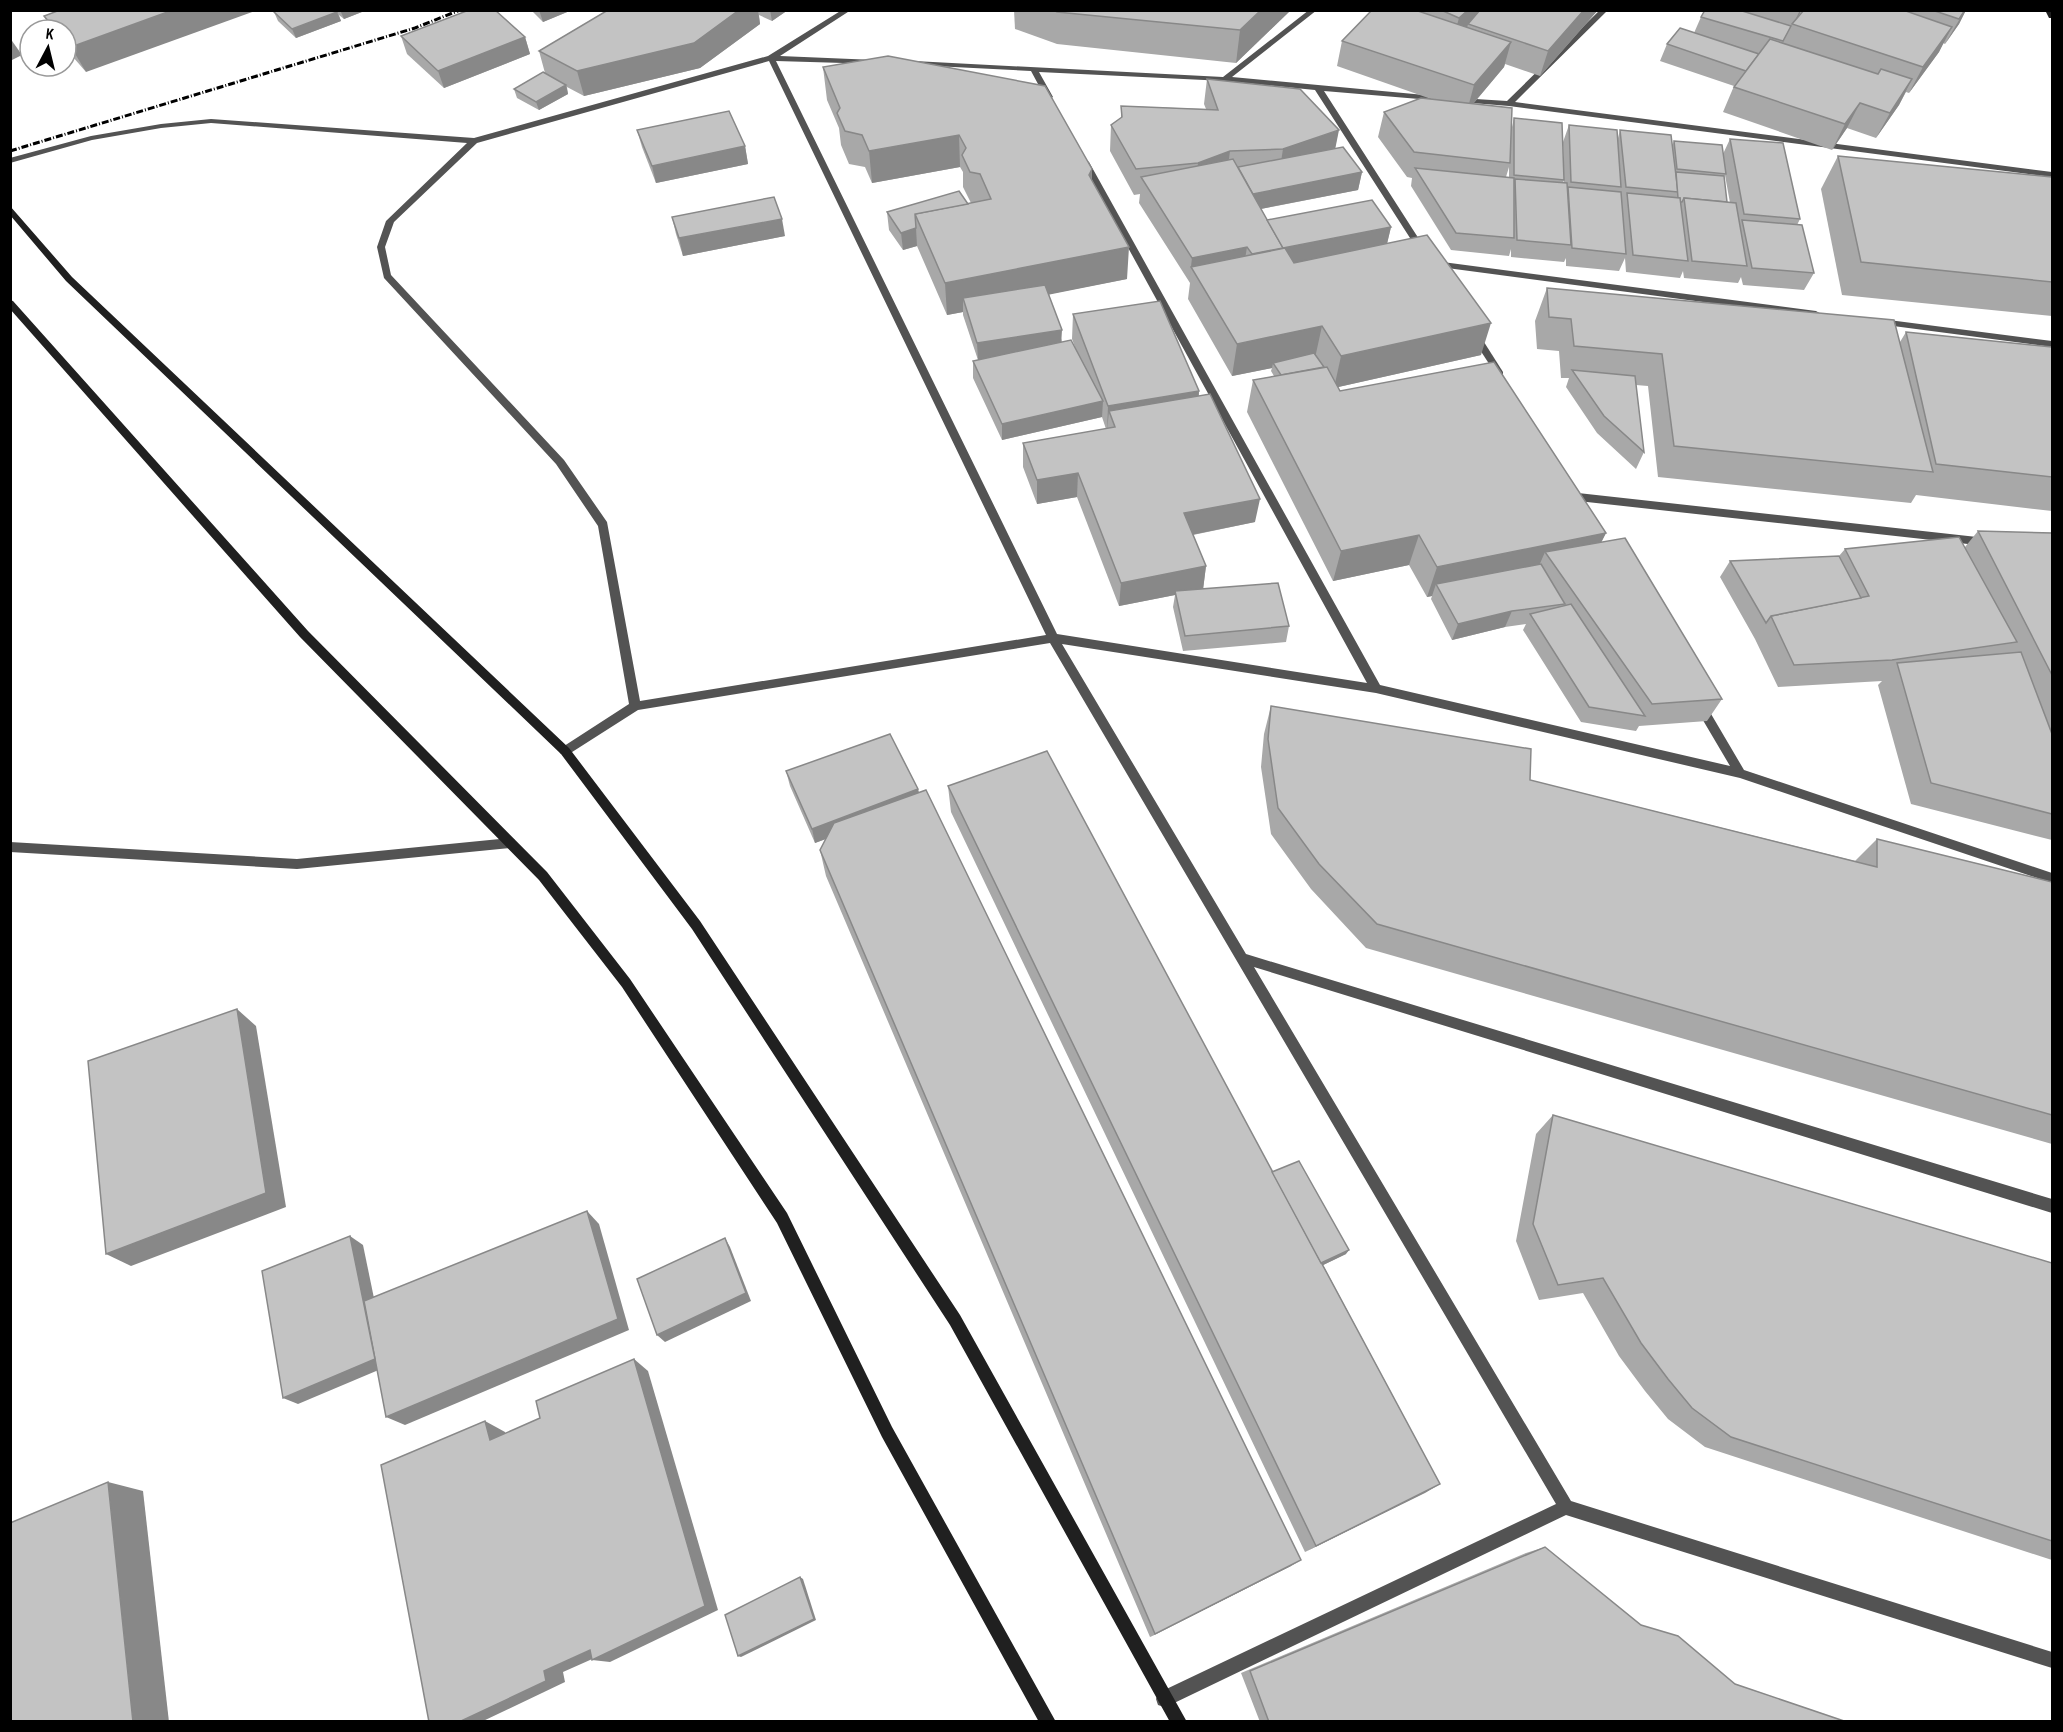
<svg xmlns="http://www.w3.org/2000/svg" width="2063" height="1732" viewBox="0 0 2063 1732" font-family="'Sofia Sans Condensed',sans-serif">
	<rect width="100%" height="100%" fill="#fff"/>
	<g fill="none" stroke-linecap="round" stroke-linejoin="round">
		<g fill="#535353" fill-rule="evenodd">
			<path d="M842,10h9l-71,46 95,4h3v4l-102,-3 281,573 310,49 -286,-521 4,-3 4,3 291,523 350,81 -36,-61 6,-4 4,1 40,68 308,103v10l-312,-105 -364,-85 -314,-49 184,310 806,245v14l-798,-246 317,534 481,151v16l-486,-153 -396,190 -6,2 -6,-2 -2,-6 2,-6 398,-189 -506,-861 -412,67 -69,44h-8l-2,-3 2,-3 68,-44 -31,-178 -42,-62 -172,-186 -7,-31 9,-26 81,-78 -256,-20 -50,5 -69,12 -82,23v-5l81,-22 70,-12 50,-5 263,19 294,-82zM769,61l277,574 -406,66 -33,-179 -43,-62 -173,-185 -6,-28 9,-25 83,-79z"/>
			<path d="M1309,10h8l-85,67 214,20 1,2 -4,2 -119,-10 102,159 -1,2h-6l-104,-162 -90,-9 -186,-9 14,25 -4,2 -4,-2 -14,-26 -117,-6 -4,-2 4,-2 309,16z"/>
			<path d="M1600,10h8l-93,92 537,70v5l-543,-71 -49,-4 -4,-2 4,-2 47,3z"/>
			<path d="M1435,261l381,50 5,3 -5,3 -384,-51v-4z"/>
			<path d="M1881,319l171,22v6l-174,-23 -2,-2z"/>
			<path d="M1474,330l3,1 26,41v4h-6l-28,-43z"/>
			<path d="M1578,493l408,45 5,4 -5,4 -408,-45 -5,-4z"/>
			<path d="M510,838l4,1 2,4 -2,4 -4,1 -213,21 -287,-17v-10l287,17z"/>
		</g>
		<g fill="#202020" fill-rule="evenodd">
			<path d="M2045,10h7v8h-3z"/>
			<path d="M10,206l62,71 497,471 131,173 260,394 227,407h-17l-220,-397 -258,-396 -131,-175 -495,-473 -56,-66z"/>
			<path d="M10,300l3,1 295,330 239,241 83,107 157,234 105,214 164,295h-17l-157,-285 -105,-214 -155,-236 -83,-107 -239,-243 -290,-328z"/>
		</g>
		<path stroke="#000" stroke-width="3" stroke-dasharray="7 2 1 2" stroke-linecap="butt" d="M10,151l405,-123 45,-18"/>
	</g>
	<g fill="#a8a8a8" fill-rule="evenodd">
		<path d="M60,10l26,62 -20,-23v-19h-14l-8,-14z"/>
		<path d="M278,10h89l-23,9 -5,-4 2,6 -45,17 -18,-17 -4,-9z"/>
		<path d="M531,10h41l-29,12z"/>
		<path d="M608,10h180l-16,11 -13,-6 1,9 -60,44 -116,28 -17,-9 1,7 -29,16 -22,-12 -3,-9 31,-16 -6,-22z"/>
		<path d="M1014,10h277l-55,53 -179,-19 -42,-15z"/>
		<path d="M1372,10h226l-58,66 -35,-12 -1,3 -31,37 39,23 2,-9 50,62 -1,3h1l-1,-41 6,-17 49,13 2,-8 52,16 2,-5 49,13 7,-15 70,80 -3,6 17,48 -10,17 -61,-5 -2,-8 -3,6 -54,-5 -1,-7 -3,7 -54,-6 -1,-14 -6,13 -53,-5v-8l-2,4 -53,-5v-8l-2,7 -58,-6 -40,-64 1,-8 -5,-1 -29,-40 6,-25 50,-12 -97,-34 5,-25zM1509,167v10h-3zM1725,175l5,28 -3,-1 -3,-24z"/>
		<path d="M1705,10h97l-4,7 6,-7h162l-7,14 -14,20 -2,-1 -4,9 -30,41 -3,-1 -7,13 -23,33 -29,-10 -15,22 -109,-38 11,-26 -74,-25 7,-17 27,-11 7,-16z"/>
		<path d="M401,36l124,1 5,17 -86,34 -37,-34z"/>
		<path d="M823,67l269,102v11l35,99 -78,15 13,48 14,8 -4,-11 1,-25 126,77v5l56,126 -62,13 13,31 -3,23 86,37 -3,16 -103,9 -10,-44 2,-12 -56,11 -42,-109 -40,7 -14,-37v-24l83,-14 -4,-12 -100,23 -29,-62v-17l12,-3 -7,2 -15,-45v-3l-16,3 -30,-69 -14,4 -14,-20 -2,-18 84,-9 -8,-16v-15l-3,-5 -88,16 -7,-16 -16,-3 -8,-19 -2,-17 -12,-28z"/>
		<path d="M1207,79l128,69 27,24 -4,18 -97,19 6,11 124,7 -4,16 94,112 -143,32 2,4 266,142 -5,9 121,157 -15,22 -68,5 -3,5 -55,-9 -58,-92 3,-6 -21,3 -53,13 -21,-41 1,-3 -5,1 -18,-32 -76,16 -86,-169 6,-32 21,-4 -3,-5 1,-3 -40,8 -44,-77 2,-16 -51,-80 1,-9 -6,1 -24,-44 1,-26 10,-7v-12l85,3 -2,-5z"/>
		<path d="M637,130l108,16 3,18 -92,19 -14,-36z"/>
		<path d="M1838,156l214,21v139l-210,-21 -21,-106z"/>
		<path d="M672,217l113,19 -102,20 -7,-22z"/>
		<path d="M1547,288l353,54 6,-10 146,15v164l-136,-16 -5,8 -253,-26 -10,-91 -12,-1 8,67 -8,17 -39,-36 -31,-46 3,-9h-8l-2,-27 -22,-2 -2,-28z"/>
		<path d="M1978,531l74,2v307l-141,-36 -33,-119 4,-4 -104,6 -23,-48 -35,-62 10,-16 109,-5 6,-7 120,-2z"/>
		<path d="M1271,706l259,74 325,81 22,-22 175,43v262l-686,-196 -55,-59 -40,-55 -10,-67 3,-33z"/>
		<path d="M786,771l132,18 1,3 372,774 -141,71 -324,-761 -6,-26 6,-11 -11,4 -25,-57z"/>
		<path d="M948,786l324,386 74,82 -23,11 117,219 -135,68 -354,-740z"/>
		<path d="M1553,1115l499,148v297l-347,-113 -37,-28 -23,-28 -26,-35 -36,-63 -44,7 -23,-59 20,-107z"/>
		<path d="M1545,1547l96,78 94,59 112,38h-587l-19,-49 285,-120z"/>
	</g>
	<g fill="#888">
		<path d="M173,10l82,1 -169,61 -15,-25z"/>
		<path d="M340,10h27l-23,9z"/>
		<path d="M539,10h33l-29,12z"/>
		<path d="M739,10h19l2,14 -60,44 -116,28 -7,-25z"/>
		<path d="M770,10h18l-16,11z"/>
		<path d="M1261,10h30l-55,53 4,-33z"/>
		<path d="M1468,10h23l-23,14 -2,8 -14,11 7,-25z"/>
		<path d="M1584,10h14l-58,66 8,-25z"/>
		<path d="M1800,10h2l-10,17z"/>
		<path d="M1965,10h1l-7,14 -14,20z"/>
		<path d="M337,12l4,9 -45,17 -4,-9z"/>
		<path d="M1952,27l-13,25 -30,41 14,-26z"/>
		<path d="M525,37l5,17 -86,34 -6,-17z"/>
		<path d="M10,38l12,17 -12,6z"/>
		<path d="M1511,42l-7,25 -37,44 7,-26z"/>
		<path d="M1912,79l-13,26 -23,33 14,-25z"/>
		<path d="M566,85l2,9 -29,16 -3,-8z"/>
		<path d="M1860,103l-13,25 -15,22 13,-26z"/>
		<path d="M1339,130l-5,25 -55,19 4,-25z"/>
		<path d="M959,135l1,32 -88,16 -3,-32z"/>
		<path d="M745,146l3,18 -92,19 -4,-17z"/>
		<path d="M1230,151l-3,25 -32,12 3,-25z"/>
		<path d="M1092,169l-1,33 -2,-27z"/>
		<path d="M1362,172l-4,18 -108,21 2,-17z"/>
		<path d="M782,219l3,17 -102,20 -4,-18z"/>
		<path d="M1391,227l-4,17 -108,29 -27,-19z"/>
		<path d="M916,228l1,18 -14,4 -2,-17z"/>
		<path d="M1129,247l-2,32 -160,32 -4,-13v14l-16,3 -2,-32z"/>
		<path d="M1247,247l-4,25 -52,-5 -2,16 3,-25z"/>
		<path d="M1491,323l-10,32 -147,33 7,-32z"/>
		<path d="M1322,326l-7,32 -42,5 -1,5 -40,8 5,-32z"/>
		<path d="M1062,330l-1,17 -83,13 -1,-17z"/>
		<path d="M1199,391l-3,25 -87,-5 -2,20 1,-25z"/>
		<path d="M1103,401l-1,16 -100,23v-16z"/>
		<path d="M1078,473l-1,24 -40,7v-24z"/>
		<path d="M1260,499l-5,23 -74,15 3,-24z"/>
		<path d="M1606,533l-15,30 -46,-11 -10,23 -99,9 -4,12 -5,1 10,-30z"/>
		<path d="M1419,535l-10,30 -76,16 8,-30z"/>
		<path d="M1206,566l-3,24 -28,1v4l-56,11 2,-23z"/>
		<path d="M1512,611l-7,16 -53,13 6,-16z"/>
		<path d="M918,789l2,14 -105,40 -3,-14z"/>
		<path d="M237,1009l19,17 30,181 -155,59 -25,-12z"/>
		<path d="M587,1211l12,13 30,106 -224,95 -19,-8z"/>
		<path d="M350,1236l13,9 25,121 -90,38 -15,-6z"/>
		<path d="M725,1238l5,9 21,54 -86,41 -8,-7z"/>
		<path d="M1349,1250l-3,4 -31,15 3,-4z"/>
		<path d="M634,1359l14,12 70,239 -108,52 -18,-2z"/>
		<path d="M485,1421l20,11 5,18 -20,-10z"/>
		<path d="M108,1482l35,9 26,231h-36z"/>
		<path d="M1440,1484l-15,9 -120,59 11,-6z"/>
		<path d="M1301,1560l-10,6 -141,71 5,-3z"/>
		<path d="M800,1577l3,2 13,41 -75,37 -3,-1z"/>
		<path d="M590,1650l18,2 -45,20 2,10 -84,40h-22l85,-51z"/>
	</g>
	<g fill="#c3c3c3" stroke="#888" stroke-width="1.5">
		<path d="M60,10h113l-102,37 -5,-6v-11h-10l-12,-14z"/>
		<path d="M278,10h58l1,2 -45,17 -18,-17z"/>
		<path d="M469,10h26l30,27 -87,34 -37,-35z"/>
		<path d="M608,10h131l-45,33 -117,28 -38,-20z"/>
		<path d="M1054,10h207l-21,20 -183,-18z"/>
		<path d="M1372,10h43l96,32 -37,43 -132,-44z"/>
		<path d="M1441,10h27l-9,8z"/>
		<path d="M1480,10h104l-36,41 -80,-27z"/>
		<path d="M1705,10h34l52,16 -8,15 -82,-24z"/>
		<path d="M1804,10h99l49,17 -29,40 -131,-43z"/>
		<path d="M1932,10h33l-6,9z"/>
		<path d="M1680,28l79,26 -13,17 -79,-27z"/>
		<path d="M1770,39l108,35 3,-5 31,10 -22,34 -30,-10 -15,21 -111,-37z"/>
		<path d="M888,56l157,30 47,83 -3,6 40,72 -184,36 -30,-69 76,-15 -11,-25 -10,-2 -8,-17 4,-7 -7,-13 -90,16 -7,-16 -17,-4 -8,-18 3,-5 -17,-41z"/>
		<path d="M543,72l23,13 -30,17 -22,-13z"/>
		<path d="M1207,79l93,10 39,41 -56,19 -53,2 -32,12 -62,6 -25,-44 11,-8 -1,-11 97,4z"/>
		<path d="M1421,98l91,10 -2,55 -96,-11 -30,-40z"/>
		<path d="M729,111l16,35 -93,20 -15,-36z"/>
		<path d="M1514,118l48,5 2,57 -50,-5z"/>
		<path d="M1569,125l48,5 4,57 -50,-5z"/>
		<path d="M1620,130l51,5 7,57 -52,-5z"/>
		<path d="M1730,139l53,4 17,76 -56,-5z"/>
		<path d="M1674,141l48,4 4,29 -49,-5z"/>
		<path d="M1343,147l19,25 -109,22 -15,-27z"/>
		<path d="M1838,156l214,21v105l-191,-20z"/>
		<path d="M1233,159l50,89 -31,6 -5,-7 -55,11 -51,-81z"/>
		<path d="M1415,168l99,10v60l-58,-5z"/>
		<path d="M1676,172l48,4 3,26 -43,-4 -2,4h-2v-4h-2z"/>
		<path d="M1515,179l52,4 4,62 -54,-5z"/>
		<path d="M1568,187l53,5 5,62 -54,-6z"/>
		<path d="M959,191l9,13 -53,10 1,14 -15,5 -14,-21z"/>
		<path d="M1627,193l53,5 8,63 -55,-6z"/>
		<path d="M774,197l8,22 -103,19 -7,-21z"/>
		<path d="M1684,198l52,5 11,63 -55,-5z"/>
		<path d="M1372,200l19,27 -108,21 -16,-28z"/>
		<path d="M1742,220l60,5 12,48 -62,-5z"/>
		<path d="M1427,235l64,88 -150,33 -19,-30 -85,18 -46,-77 94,-19 9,15z"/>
		<path d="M1045,285l17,45 -85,13 -14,-45z"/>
		<path d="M1547,288l347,32 39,152 -259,-26 -12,-92 -88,-8 -3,-27 -22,-2z"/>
		<path d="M1160,301l39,90 -91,15 -35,-92z"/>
		<path d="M1906,332l146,15v130l-116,-13z"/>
		<path d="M1071,340l32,61 -101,23 -29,-63z"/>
		<path d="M1314,353l10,14 -43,8 -8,-12z"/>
		<path d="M1494,362l112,171 -169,34 -18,-32 -78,16 -88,-171 74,-13 13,24z"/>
		<path d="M1572,370l63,6 9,76 -40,-36z"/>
		<path d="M1210,394l50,105 -76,14 22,53 -85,17 -43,-110 -41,7 -14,-37 92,-16 -6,-16z"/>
		<path d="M1978,531l74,2v142z"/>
		<path d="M1959,537l58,105 -125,18 -98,5 -23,-49 98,-20 -24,-47z"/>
		<path d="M1625,538l97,161 -70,5 -107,-152z"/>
		<path d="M1839,556l22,42 -90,18 -5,7 -36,-62z"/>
		<path d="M1541,564l24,40 -53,7 -54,13 -22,-40z"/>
		<path d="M1278,583l11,43 -104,10 -10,-45z"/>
		<path d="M1571,604l74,112 -56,-9 -59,-93z"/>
		<path d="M2021,652l31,82v80l-121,-31 -34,-120z"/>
		<path d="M1271,706l260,43 -1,31 347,87v-28l175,43v233l-675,-191 -58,-60 -41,-56 -10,-69z"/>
		<path d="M890,734l28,55 -106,40 -26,-58z"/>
		<path d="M1047,751l393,733 -124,62 -368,-760z"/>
		<path d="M926,790l375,770 -146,74 -335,-784 14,-27z"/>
		<path d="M237,1009l29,184 -160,61 -18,-193z"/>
		<path d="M1553,1115l499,148v278l-321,-104 -39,-29 -24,-29 -27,-36 -38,-65 -45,7 -25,-61z"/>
		<path d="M1299,1161l50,89 -28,13 -49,-91z"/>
		<path d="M587,1211l31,108 -232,98 -22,-116z"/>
		<path d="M350,1236l25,123 -92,39 -21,-127z"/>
		<path d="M725,1238l21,55 -89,42 -20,-56z"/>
		<path d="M634,1359l71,247 -113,54 -2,-10 -46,21 2,10 -87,41h-30l-48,-257 104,-44 5,19 50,-22 -4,-17z"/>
		<path d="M108,1482l25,240h-123v-199z"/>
		<path d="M1545,1547l96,78 37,11 57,48 112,38h-578l-19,-51z"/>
		<path d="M800,1577l14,42 -76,37 -13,-41z"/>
	</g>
	<rect width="2063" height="1732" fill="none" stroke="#000000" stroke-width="24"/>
	<g transform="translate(48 48) rotate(7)"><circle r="28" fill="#ffffff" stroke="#999999" stroke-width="1.5"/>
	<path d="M0-4.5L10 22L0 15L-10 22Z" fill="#000000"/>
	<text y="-9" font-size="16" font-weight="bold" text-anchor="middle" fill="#000000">K</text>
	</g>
</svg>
